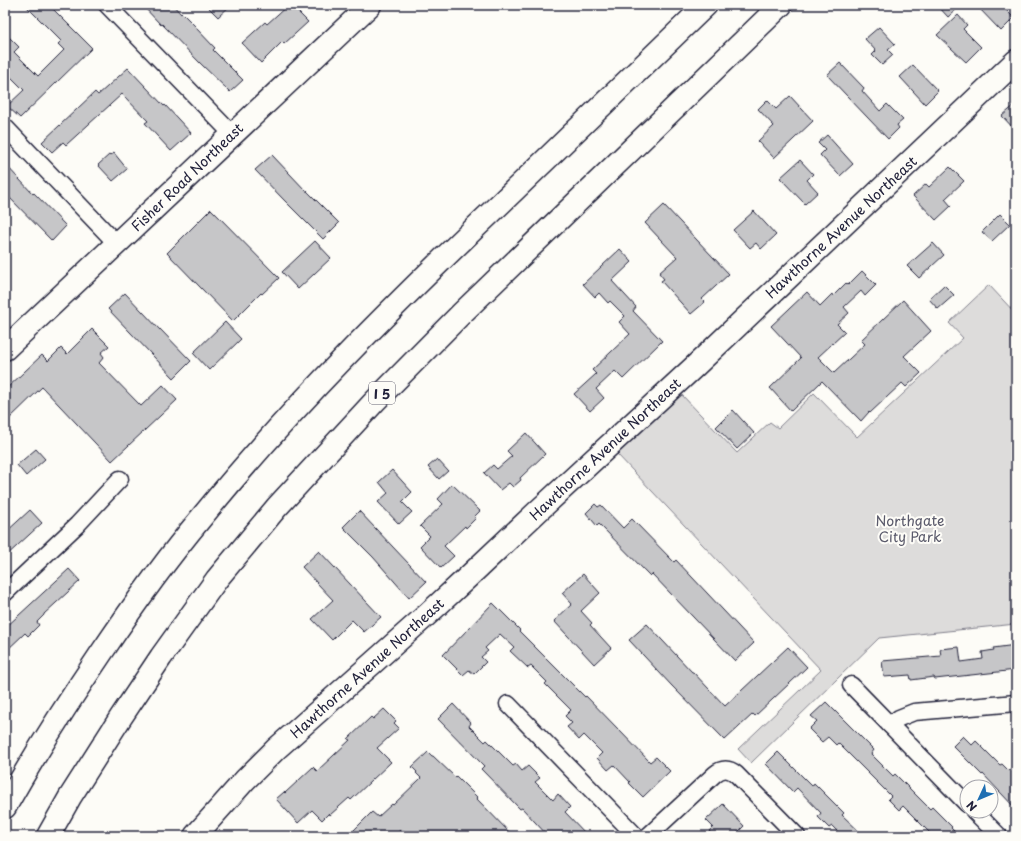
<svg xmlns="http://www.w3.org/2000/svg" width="1021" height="841" viewBox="0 0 1021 841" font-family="'Playpen Sans',sans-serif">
	<rect width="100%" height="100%" fill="#fdfcf7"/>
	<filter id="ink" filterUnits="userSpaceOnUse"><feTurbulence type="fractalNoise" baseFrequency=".025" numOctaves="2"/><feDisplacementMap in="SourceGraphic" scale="8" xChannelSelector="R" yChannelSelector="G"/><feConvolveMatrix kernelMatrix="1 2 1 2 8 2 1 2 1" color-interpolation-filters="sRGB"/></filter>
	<g filter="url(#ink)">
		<path fill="#dddcdb" stroke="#807f8b" d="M989,285l27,29v310l-137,14 -128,125 -13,-14 83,-79 -204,-216 64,-60 56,59 33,-31 8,6 36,-35 43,44 106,-99 -14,-15z"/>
		<g fill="#c6c6c8" stroke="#22223b">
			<path d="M25,5h24l43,43 -72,70 -13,-12 17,-16 -19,-19v-38l14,14 -5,5 24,24 26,-26 -6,-6 3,-3z"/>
			<path d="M142,5h31l8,9 1,-1 14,14v1l19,20 -2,2 30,30 -13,12 -30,-29 -38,-39 -1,1z"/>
			<path d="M206,5h25l-13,12z"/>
			<path d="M288,5h3l17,17 -24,22 -2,-2 -21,21 -19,-20 23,-21 2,2z"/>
			<path d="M937,5h24l-13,12z"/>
			<path d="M976,5h25l13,13 -13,13z"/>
			<path d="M958,15l9,10 -4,4 18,18 -15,15 -29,-27z"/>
			<path d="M879,27l16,17 -7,6 5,5 -11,10 -10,-10 4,-4 -11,-12z"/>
			<path d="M840,63l24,25 -2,3 18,20 7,-7 16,16 -6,5 2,3 -11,11 -61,-64z"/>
			<path d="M913,65l25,26 -13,13 -25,-27z"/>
			<path d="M128,68l36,38 1,-1 26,28 -20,18 -26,-28 3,-2 -26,-27 -56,51 -3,-3 -11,10 -10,-10 53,-50 3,3z"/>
			<path d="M790,96l23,25 -39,37 -16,-17 16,-15 -16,-17 9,-9 9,9z"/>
			<path d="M1016,104v27l-14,-15z"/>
			<path d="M827,135l26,29 -13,12 -20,-21 5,-5 -7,-7z"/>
			<path d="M114,153l13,16 -14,12 -15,-16 12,-11 1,1z"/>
			<path d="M272,155l34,36h1l32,32 -16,16 -39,-39 -29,-30z"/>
			<path d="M800,160l13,14 -6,6 11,12 -13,12 -25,-26z"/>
			<path d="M5,164l28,30 1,-1 32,33 -14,15 -47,-48z"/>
			<path d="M950,167l14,14 -19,18 6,7 -15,14 -23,-24 13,-12 3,3z"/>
			<path d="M664,205l65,69 -27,25 3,3 -14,12 -30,-33 3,-2 -5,-6 18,-16 -32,-34z"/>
			<path d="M211,209l68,69 -17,16 -1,-1 -28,28 -66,-68z"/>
			<path d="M754,211l22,24 -15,14 -5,-6 -6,5 -17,-18z"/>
			<path d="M1000,214l10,10 -18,17 -10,-9z"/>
			<path d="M315,241l16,17 -33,31 -16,-17z"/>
			<path d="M933,243l11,12 -25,23 -12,-12z"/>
			<path d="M620,249l12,13 -20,19 24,26 -3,4 29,30 -39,38 -8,-8 -19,18 8,9 -14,13 -16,-17 22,-20 -4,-4 38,-36 -11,-12 6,-6 -15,-15 -2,2 -9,-10 -4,4 -12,-13z"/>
			<path d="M862,271l14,14 -11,11 -4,-5 -17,16 5,6 -12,11 8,8 -27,25 16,16 31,-29 -4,-4 42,-40 28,31 -27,25 17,17 -15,14 -4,-4 -32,30 -1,-1 -8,9 -39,-40 -31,30 -21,-23 31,-30 -30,-32 36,-34 13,14 12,-12 1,2 13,-13 2,2z"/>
			<path d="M944,285l10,10 -16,14 -9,-10z"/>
			<path d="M125,293l35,37v-1l31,32 -17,17 -66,-69z"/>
			<path d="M225,322l16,17 -32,31 -16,-17z"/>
			<path d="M92,329l17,17 -8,7 3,4 -5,6 42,43 22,-21 14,15 -65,61 -70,-74 -37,36v-33l37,-35 6,6 13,-13 6,6z"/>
			<path d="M733,410l21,23 -17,16 -21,-22z"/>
			<path d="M526,433l19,21 -25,24 1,2 -8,7 -4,-4 -9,7 -16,-17 9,-8 4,4 15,-13 -5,-5z"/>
			<path d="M36,449l9,10 -19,17 -9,-11z"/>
			<path d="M437,459l11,12 -9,8 -11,-12z"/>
			<path d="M392,470l20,22 -10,10 10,10 -13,12 -21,-22 10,-9 -9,-11z"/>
			<path d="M452,484l28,27 -6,6 2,1 -10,10 -1,-2 -21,20 10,10 -13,12 -21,-22 10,-10 -10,-10 23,-22 -5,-5z"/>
			<path d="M595,504l3,3 3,-2 22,23 9,-9 42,43 2,-2 78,83 -19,18 -83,-87 -2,2 -51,-52 -2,2 -11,-13z"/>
			<path d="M30,510l12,13 -37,34v-24z"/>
			<path d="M359,511l67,71 -17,16 -36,-41 -30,-30z"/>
			<path d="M319,551l62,66 -17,15 -12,-12 -20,20 -20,-21 21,-19 -31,-33z"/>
			<path d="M69,569l11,12 -36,33v1l-7,7 2,3 -11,11 -3,-3 -20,19v-24z"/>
			<path d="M583,574l17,19 -19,18 11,12 -2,2 21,23 -17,16 -40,-43 18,-17 -10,-11z"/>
			<path d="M493,603l27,27 -1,1 66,66 1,-1 64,66 6,-5 14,14 -27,26 -14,-14 1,-1 -16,-17 -6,5 -11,-12 5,-5 -18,-18 -5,5 -12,-13 5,-4 -7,-7 6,-6 -26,-26 2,-2 -16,-16 -3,2 -18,-17 4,-4 -14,-13 -15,14 3,3 -7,6 5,5 -12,12 -5,-4 -6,5 -20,-20z"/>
			<path d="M647,624l45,48h1l32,34 63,-59 19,20 -52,49 -2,-2 -28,26 -53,-54 -43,-46z"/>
			<path d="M1016,645v25l-81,9 -1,-2 -23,3 -1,-5 -26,2 -2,-16 59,-5 -1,-7 19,-2 2,15 22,-3 -1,-7 12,-2 -1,-2z"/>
			<path d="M826,702l48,48 -3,4 22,22 2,-2 35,35 2,-2 20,20 -1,1 8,8h-26l-30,-30 -4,4 -11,-11 3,-3 -53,-53 -2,2 -8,-8 -6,5 -13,-13 8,-8 -6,-5z"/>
			<path d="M453,704l18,19 -2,3 16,16 2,-2 26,26 3,-2 6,7 6,-5 12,12 -5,4 18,18 5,-6 12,13 -5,5 23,24h-40l-26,-28 -2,1 -39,-40 3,-3 -46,-47z"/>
			<path d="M384,709l12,12 -2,2 5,5 -22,20 14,14 -40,38 -2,-2 -19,17 -1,-2 -7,7 -10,-10 -14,13 -22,-24 8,-7 1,1 28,-26 4,4 33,-31 -2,-1 23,-22 2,2z"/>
			<path d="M963,736l9,9 4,-4 24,24 2,-1 7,7 7,-6v44l-33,-35 -1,1 -29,-29z"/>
			<path d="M428,752l4,4h1l22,21 1,-1 22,22 -1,1 36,37h-104l-8,-7 -7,7h-46l24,-24 6,5 14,-13 1,1 26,-25 2,-2 -5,-5 1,-1 -5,-5z"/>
			<path d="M778,752l34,34 2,-3 30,30 -2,2 22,21h-22l-10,-10 -3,2 -11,-11 3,-4 -24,-25 -4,4 -27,-28z"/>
			<path d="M723,804l21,22 -10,10h-21l-4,-5 4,-4 -7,-7z"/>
		</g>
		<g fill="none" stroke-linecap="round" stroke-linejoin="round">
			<defs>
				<g id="street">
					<path d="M107,5l125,129"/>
					<path d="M5,127l112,117"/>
					<path d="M5,593l72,-68 43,-46"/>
					<path d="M851,685l116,119"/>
					<path d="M508,704l128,132"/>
					<path d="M890,725l9,-7 15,-6 102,-9"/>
					<path d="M974,811l25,25"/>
					<path d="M648,836l67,-62c7,-6 14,-6 21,0l61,62"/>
				</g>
				<g id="secondary">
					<path d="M5,349l365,-344"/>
					<path d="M195,836l50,-56 31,-31 153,-136 39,-36 69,-65 156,-144 323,-307"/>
				</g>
				<g id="highway">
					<path d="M5,807c30,-53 63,-105 97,-155 31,-46 63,-91 99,-134 92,-113 195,-215 300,-315 68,-66 137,-132 205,-198"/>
					<path d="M48,836l22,-39 51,-80 40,-60 56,-78 60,-72 98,-106 86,-87 320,-309"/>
				</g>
			</defs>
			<use href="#street" stroke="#22223b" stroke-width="19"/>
			<use href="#secondary" stroke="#22223b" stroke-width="25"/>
			<use href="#highway" stroke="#22223b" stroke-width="25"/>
			<use href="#street" stroke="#fdfcf7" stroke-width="16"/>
			<use href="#secondary" stroke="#fdfcf7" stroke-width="22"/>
			<use href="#highway" stroke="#fdfcf7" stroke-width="22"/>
		</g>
	</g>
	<g text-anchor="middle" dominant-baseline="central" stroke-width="4" stroke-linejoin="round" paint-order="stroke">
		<rect fill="#fdfcf7" stroke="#646373" stroke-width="1" x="369" y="382" width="26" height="22" rx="3"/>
		<g font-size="13" font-weight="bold" fill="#22223b">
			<text x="382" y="393">I 5</text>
		</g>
		<g font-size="14" fill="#22223b" stroke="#fdfcf7">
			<text transform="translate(187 177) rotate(-44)">Fisher Road Northeast</text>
			<text transform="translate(841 227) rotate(-43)">Hawthorne Avenue Northeast</text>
			<text transform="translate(605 449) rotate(-43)">Hawthorne Avenue Northeast</text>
			<text transform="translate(367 668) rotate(-42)">Hawthorne Avenue Northeast</text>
		</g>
		<g font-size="14" fill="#5a5a6b" stroke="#fdfcf7">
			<text x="910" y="520">Northgate<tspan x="910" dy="16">City Park</tspan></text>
		</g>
	</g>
	<rect width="1021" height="841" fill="none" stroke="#fdfcf7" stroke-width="20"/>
	<rect x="10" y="10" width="1001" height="821" fill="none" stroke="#22223b" stroke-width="1.5" filter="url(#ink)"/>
	<g transform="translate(979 799) rotate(226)"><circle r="19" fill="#fdfcf7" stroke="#a5a5ac"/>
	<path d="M0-3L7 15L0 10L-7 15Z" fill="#1f6fb2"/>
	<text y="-6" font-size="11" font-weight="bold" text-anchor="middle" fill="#22223b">N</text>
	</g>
</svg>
